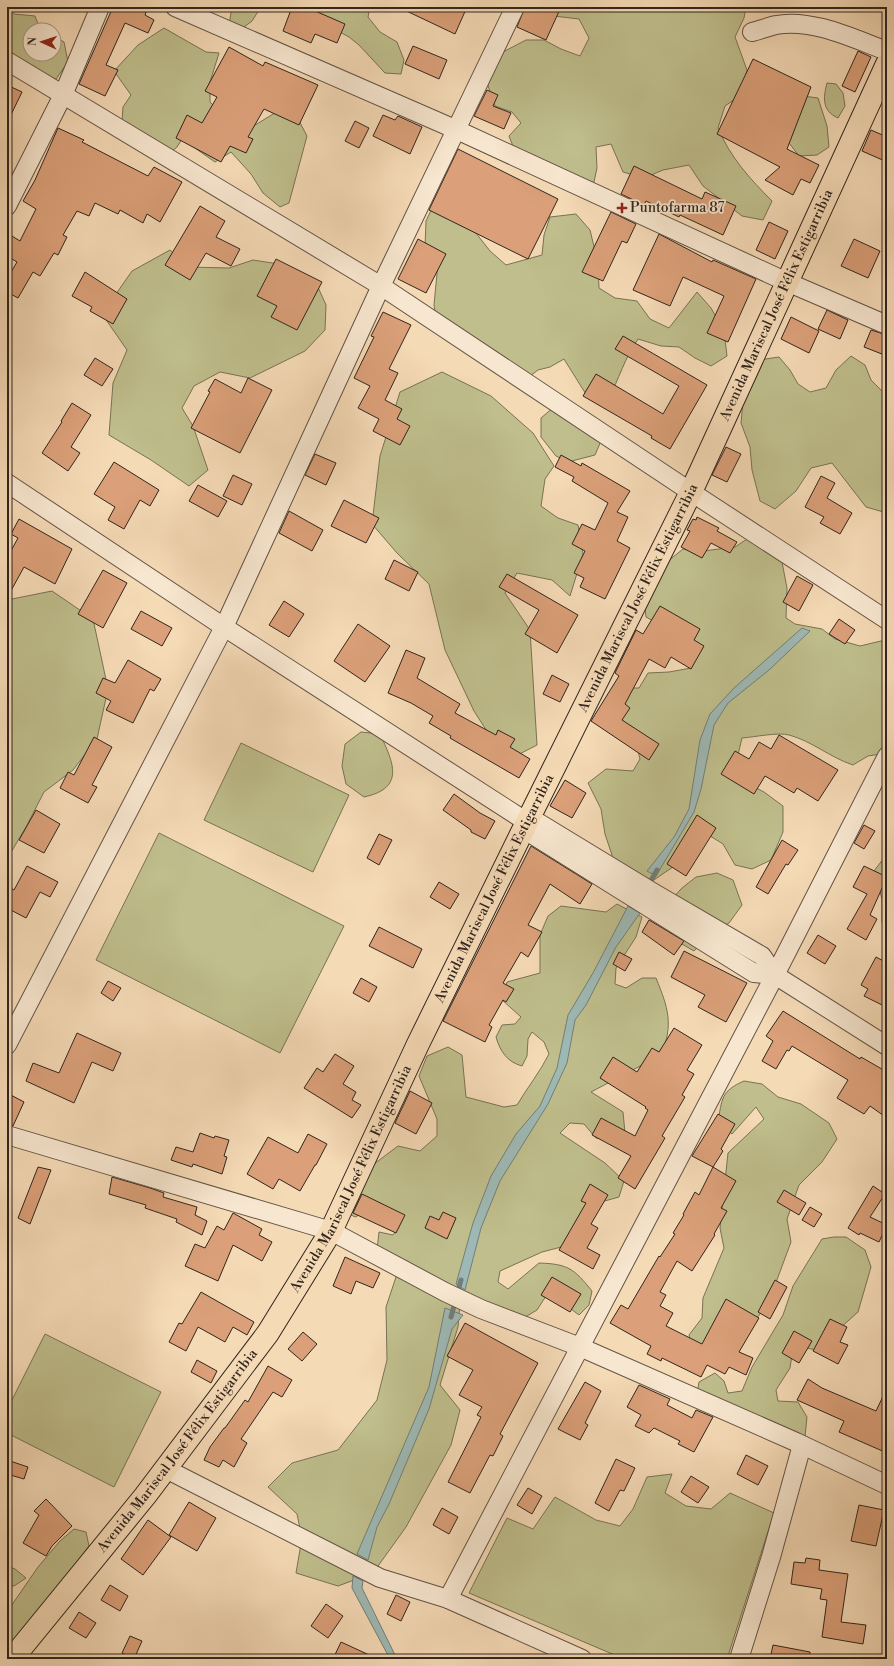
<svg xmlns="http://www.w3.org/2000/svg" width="894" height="1666" viewBox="0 0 894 1666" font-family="'Libre Bodoni',serif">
	<rect width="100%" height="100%" fill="#f5dab6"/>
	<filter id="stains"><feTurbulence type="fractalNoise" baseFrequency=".005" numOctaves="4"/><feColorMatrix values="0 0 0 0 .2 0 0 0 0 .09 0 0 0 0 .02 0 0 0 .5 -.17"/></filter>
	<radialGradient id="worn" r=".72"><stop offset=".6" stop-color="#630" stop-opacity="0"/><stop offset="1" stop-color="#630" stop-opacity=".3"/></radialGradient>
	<g fill="#bfbe8c" stroke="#787255">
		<path d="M7,7l7,7 21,2 4,11 4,3h-13v24h24v-18l10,6 4,20 -12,17c-25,-2 -33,-15 -49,-32z"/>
		<path d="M232,7h29l-9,14 -16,12 -8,-2z"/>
		<path d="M318,7h52l-2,10 12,15 17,10 7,18 -3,14 -16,-1 -26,-28 -10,-8 -31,-17z"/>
		<path d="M534,7h212l-2,11 -9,19 12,33 -6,25 -16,11 -7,22c12,29 32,51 54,73l-9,19 -21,-4 -39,-30 -14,-21 -26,5 -19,8 -21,-6 -12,-28 -15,3 1,21 -3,14 -28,6 -48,-29 -9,-23 12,-13 -9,-11 -17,-6 -9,-26 17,-28 23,-12h18l17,9 19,7 9,-18 -10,-19 -42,-5z"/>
		<path d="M164,28l42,24 13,1 -9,29v20l19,19 18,9 31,-19 18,4 11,21 -18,67 -9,4 -17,-14 -12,-19 -20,-22 -16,10 -33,-23 -5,8 -6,5 -49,-30 1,-15 8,-12 -17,-24 24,-26z"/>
		<path d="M827,83l9,1 7,9 2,13 -7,12c-16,-7 -15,-20 -11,-35z"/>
		<path d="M803,96l15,2 9,28 2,21 -12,8 -18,1 -13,-17z"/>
		<path d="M435,202l37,26 18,23 16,14 36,-10 2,-20 6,-18 26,-3 14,16 8,33 1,25 16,10 22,3 13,18 19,9 28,-36 14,16 13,23 3,25 -16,10 -16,-8 -16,-11 -18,-1 -23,-7c-13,18 -19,40 -30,61l-19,-1 -25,-40 -14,8 -12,3 -17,13 -83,-54 -4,-24 4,-42 -13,-16 1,-26z"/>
		<path d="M170,250l19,17 40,1 24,-8 26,4 38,21 9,20 -1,25 -20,21 -55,27 -30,-6 -26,14 -12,22 11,18 15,44 -19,16 -38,-26 -42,-25 4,-52 14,-33 -25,-36 30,-43z"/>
		<path d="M851,356l14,9 6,15 14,14 2,-1v120l-21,-6 -34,-44 -21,5 -15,23 -21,18 -15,-8 -8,-31 -2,-23 -9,-24 3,-32 15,-31 20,-3 11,13 8,14 12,8 16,-4 10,-18z"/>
		<path d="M442,372l49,24 42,37 21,33 -9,13 -4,27 17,12 20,7 5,29 -13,42 -18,-16 -35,-7 -12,20 25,37 7,115 -31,16 -32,-50 -29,-61 -16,-66 -32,-31 -25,-29 8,-68 20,-64z"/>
		<path d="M554,407l47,34 -6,14 -27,7 -12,-6 -15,-19v-19z"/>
		<path d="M753,535l29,27 5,26 -1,30 9,6 27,5 13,10 25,7 21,-5 6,3v109l-19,3 -15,9c-24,-8 -41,-24 -64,-30 -11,-3 -34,2 -47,3l-5,21 6,22 21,11 19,14v26l-12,28 -19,9 -17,-4 -12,-21 -16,-10 -34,33 -28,19 -28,-16 -12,-36 -4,-25 -13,-26 18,-14 27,2 7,-12c-4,-21 -20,-46 -35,-60l13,-11h21l9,-15 21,-1 22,-4 -25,-40 -20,-11 -3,-26 20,-26 20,-16 20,2 32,-4z"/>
		<path d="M52,591l41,28 15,70 -11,50 -24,31 -29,22 -18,35 -19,32v-259z"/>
		<path d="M361,732l19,2c13,28 26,54 -16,63l-18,-13 -4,-18 3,-22z"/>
		<path d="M241,743l108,52 -36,77 -109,-52z"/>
		<path d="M159,833l185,93 -64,127 -184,-93z"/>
		<path d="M887,854v82l-5,-14v-23l-8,-28z"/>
		<path d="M717,873l16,7 9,25 -13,18 -22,15 -13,13 -19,-11 -13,-19 7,-19 13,-14 14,-11z"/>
		<path d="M617,904l25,13 -6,20 -20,31 -1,16 11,4 16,-10h14c12,30 18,46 5,77l-70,37 32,20 2,21 -12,8 -17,-3 -12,-14 -14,-1 -10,10 45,30 19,18 -5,16 -18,5 -36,44 -23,6 -42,19 -2,11 10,7 31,-26c30,1 35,6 53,28l-3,14 -10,10 -16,-12 -17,-7 -9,14 -20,12 -140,-72 2,-18 14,3 6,-8 -31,-16 -13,6 -9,-5 28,-48 24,-18 22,5 17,-15v-17l-18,-43 8,-20 21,-9 14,8 4,42 38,10 13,-2c10,-17 23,-33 32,-51l-5,-12 -12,-10 -4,7 -1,17 -5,10c-15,-4 -22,-15 -26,-29l6,-12 13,-1 6,-7 -20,-18 6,-17 33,-9v-38l8,-19 13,-10 45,6z"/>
		<path d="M744,1081l18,3 16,13 23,7 28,19 8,16 -15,23 -23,23 -12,34 4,23 -23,62 -16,20 -57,34 -6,-23 13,-17 1,-20 21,-50 -4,-20 8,-75 36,-34 -8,-12 -24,27 -14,-12c4,-23 3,-31 26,-41z"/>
		<path d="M834,1237h12l19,13 6,17 -13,45 -19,17 -12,23 -26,-5 -9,8 -2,13 -14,22 2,11 20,1 9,15 -2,20 -109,-37 3,-18 16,-9 9,8 4,12 14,-2 10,-24 31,-52 10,-29 29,-47z"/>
		<path d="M397,1274l63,28 -2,25 -18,58 20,25 -9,35 -45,82 -33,46 -35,13 -42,-13 6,-35 -5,-24 -29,-27 24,-24 46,-13 39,-50 10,-40 -1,-53z"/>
		<path d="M45,1334l116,58 -47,95 -107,-54v-23z"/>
		<path d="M672,1474l-7,19 21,13 25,3 19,-16 44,20 -47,146h-103l-155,-66 38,-75 26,11 22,-32 41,23 24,6 13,-17 14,-32z"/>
		<path d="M74,1529l12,3 3,14 -82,110v-44l31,-45 22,-26z"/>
		<path d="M7,1566l8,3 11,9 -12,8 -7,-1z"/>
	</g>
	<g fill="#9eb9b5" stroke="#727e79">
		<path d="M802,628l8,3 -41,39 -41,33 -14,22 -13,64 -7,23 -38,64 -9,-5 27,-34 15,-28 11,-69 10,-26 24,-26z"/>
		<path d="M628,906l12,7 -24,34 -30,58 -11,15 -8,43 -19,41 -48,77 -19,47 -16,62 -9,-6 17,-61 18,-47 25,-42 24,-28 17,-38 11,-53 25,-42z"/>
		<path d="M445,1308l18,7 -11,14 -23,80 -40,95 -12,23 -9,33 -11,-6 72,-167z"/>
		<path d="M353,1576l10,5 -1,7 35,71h-7l-38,-71z"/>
	</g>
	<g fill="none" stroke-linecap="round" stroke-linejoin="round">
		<g stroke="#727e79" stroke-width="5">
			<path d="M648,886l9,-16"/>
			<path d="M451,1317l10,-37"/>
		</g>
	</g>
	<g fill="#dba079" stroke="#31251e">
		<path d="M113,7h35l-3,8 9,5 -6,13 -23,-10 -19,42 12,5 -13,26 -26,-12z"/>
		<path d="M292,7h14l39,17 -8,19 -22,-9 -4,9 -28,-12z"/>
		<path d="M398,7h69l-12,27z"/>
		<path d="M525,7h36l-15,33 -29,-13z"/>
		<path d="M413,46l34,14 -8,19 -34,-15z"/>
		<path d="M229,47l34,19 2,-4 53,23 -19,40 -35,-16 -16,28 5,2 -7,14 -16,-7 -9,16 -45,-24 11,-23 15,8 15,-26 -12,-6z"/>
		<path d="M858,51l13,6 -16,35 -13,-6z"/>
		<path d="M753,59l58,28 -24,62 32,16 -9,18 -9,-4 -8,16 -28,-15 15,-13 -63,-33z"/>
		<path d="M7,85l15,7 -15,31z"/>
		<path d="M487,90l11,5 -5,11 18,7 -7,16 -30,-13z"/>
		<path d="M383,115l12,5 3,-4 24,11 -12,27 -37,-18z"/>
		<path d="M355,121l14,7 -10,20 -14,-7z"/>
		<path d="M58,128l26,12 -2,2 66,34 6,-9 28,15 -22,40 -13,-8 -4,9 -23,-13 -2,4 -23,-11 -6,13 -12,-5 -14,24 4,2 -9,18 -4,-2 -14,23 -7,-4 -15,26 -11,-6v-13l10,-17 -10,-6v-23l13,8 16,-32 -13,-8 12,-21z"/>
		<path d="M871,130l16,7v25l-25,-11z"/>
		<path d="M458,149l100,50 -30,60 -99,-49z"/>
		<path d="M634,166l68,33 3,-7 31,14 -13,29 -43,-20 -1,2 -33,-16 -2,4 -23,-11z"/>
		<path d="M200,206l25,15 -9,16 24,12 -9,17 -25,-13 -16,27 -25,-15z"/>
		<path d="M611,212l25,12 -9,19 -5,-2 -19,40 -21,-9z"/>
		<path d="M769,222l19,9 -13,28 -19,-9z"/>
		<path d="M659,234l53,28 1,-2 43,19 -28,63 -21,-9 17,-37 -41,-19 -13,29 -37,-16z"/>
		<path d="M418,239l28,15 -20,39 -28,-14z"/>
		<path d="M854,239l26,12 -12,27 -27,-12z"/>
		<path d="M276,259l46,23 -25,48 -26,-13 6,-11 -20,-10z"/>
		<path d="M85,272l42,27 -14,25 -23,-13 2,-4 -20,-11z"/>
		<path d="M827,310l21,10 -8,19 -22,-10z"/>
		<path d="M383,312l28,13 -22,44 9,4 -13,27 17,9 -5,10 13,7 -10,19 -27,-14 6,-12 -21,-11 12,-22 -16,-8 20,-41 -3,-1z"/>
		<path d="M791,317l28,14 -10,22 -28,-14z"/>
		<path d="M871,330l16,5v21l-23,-9z"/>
		<path d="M623,336l84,49 -37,64 -19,-11 1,-2 -69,-40 13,-22 67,40 16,-28 -64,-37z"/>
		<path d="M95,358l18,11 -11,17 -18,-11z"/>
		<path d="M248,378l24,12 -32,63 -49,-25 19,-36 -2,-1 7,-12 26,14z"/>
		<path d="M72,403l19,12 -20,32 9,6 -12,18 -26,-18 20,-31 -1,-1z"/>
		<path d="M726,447l15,7 -14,28 -15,-7z"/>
		<path d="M315,454l21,9 -10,22 -21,-10z"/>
		<path d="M561,455l20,11 1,-3 48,28 -13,21 11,5 -11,24 13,7 -25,51 -25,-12 4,-9 -10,-5 11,-22 -13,-7 10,-20 13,6 13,-27 -36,-22 2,-4 -19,-10z"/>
		<path d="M114,462l45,28 -9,16 -10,-6 -16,29 -16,-9 7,-13 -21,-13z"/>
		<path d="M233,475l19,9 -10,21 -19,-9z"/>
		<path d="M821,476l14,7 -8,15 25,15 -12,21 -20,-11 4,-6 -19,-10z"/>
		<path d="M198,485l29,16 -9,16 -29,-16z"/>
		<path d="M344,500l35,18 -13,25 -35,-17z"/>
		<path d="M289,511l34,19 -11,21 -33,-18z"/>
		<path d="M697,517l22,11 -2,3 20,11 -7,11 -19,-10 -9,15 -21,-11 9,-16 -3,-1 6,-11 3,1z"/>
		<path d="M19,519l53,30 -17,35 -31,-17 -17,31v-40l11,-20 -7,-4z"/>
		<path d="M394,560l24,12 -9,19 -24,-12z"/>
		<path d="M103,570l24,13 -24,45 -25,-14z"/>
		<path d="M507,574l71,41 -21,38 -32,-19 14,-24 -40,-23z"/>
		<path d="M797,576l16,9 -14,26 -16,-9z"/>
		<path d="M284,601l20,13 -15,23 -20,-12z"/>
		<path d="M660,606l40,23 -6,11 10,6 -13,23 -20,-12 -6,11 -16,-9 -24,45 5,4 -8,12 37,24 -10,16 -58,-39 28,-45 -4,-3 21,-43 7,4z"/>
		<path d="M141,611l31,17 -10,18 -31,-17z"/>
		<path d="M839,619l16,11 -10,14 -16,-10z"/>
		<path d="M358,624l32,22 -25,36 -31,-21z"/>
		<path d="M406,650l19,8 -8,20 43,26 -5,9 41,22 2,-5 17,9 -5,8 20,12 -11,19 -69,-40 1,-2 -22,-13 4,-7 -22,-13 -23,-10z"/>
		<path d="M128,660l33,19 -7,12 -4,-2 -17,34 -27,-13 5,-9 -15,-8 7,-15 12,5z"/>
		<path d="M552,675l17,9 -9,18 -17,-8z"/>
		<path d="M779,735l59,35 -20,31 -21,-13 -3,5 -29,-17 -11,18 -33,-20 14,-23 14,8 10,-17 12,7z"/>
		<path d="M94,737l18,10 -20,38 5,2 -9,16 -28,-15 8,-16 6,3z"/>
		<path d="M565,780l21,13 -14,25 -22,-12z"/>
		<path d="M454,794l26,19 15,8 -10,18 -14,-7v-2l-28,-20z"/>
		<path d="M36,810l24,14 -16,29 -25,-13z"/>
		<path d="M697,815l19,13 -30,48 -19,-12z"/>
		<path d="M864,825l11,6 -11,18 -10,-6z"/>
		<path d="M379,834l13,6 -13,25 -12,-7z"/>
		<path d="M782,840l16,10 -10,15 -2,-1 -18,30 -12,-7z"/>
		<path d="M531,846l61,38 -12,20 -30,-20 -22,41 14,7 -14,25 -7,-5 -18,31 11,6 -8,13 -3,-2 -14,25 3,2 -7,15 -42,-21z"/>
		<path d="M27,866l31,16 -8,15 -10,-5 -14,26 -19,-10v-22l7,4z"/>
		<path d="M864,866l23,11 -17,38 7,4 -11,21 -19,-11 20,-35 -14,-7z"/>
		<path d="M439,882l20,12 -9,15 -20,-12z"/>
		<path d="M649,920l35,21 -10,14 -32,-23z"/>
		<path d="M379,927l43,22 -9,19 -44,-22z"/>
		<path d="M818,935l18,11 -11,18 -18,-11z"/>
		<path d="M684,951l63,32 -21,39 -28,-15 7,-12 -34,-18z"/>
		<path d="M619,952l13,7 -7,12 -12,-7z"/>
		<path d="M876,957l11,6v32l-5,10 -18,-9 4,-7 -7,-4z"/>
		<path d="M361,978l16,9 -8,15 -16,-9z"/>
		<path d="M108,981l13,7 -8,13 -12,-8z"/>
		<path d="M783,1011l77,48 1,-2 26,15v46l-17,-12 -6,8 -27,-16 11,-18 -56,-34 -3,5 -2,-1 -11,19 -14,-8 11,-20 -7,-5z"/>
		<path d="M674,1028l28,17 -15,25 7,4 -12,21 3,2 -23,39 3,2 -30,51 -17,-11 13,-22 -39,-21 9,-17 34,18 13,-26 -3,-2 1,-1 -46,-29 13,-21 24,15 15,-24 7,4z"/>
		<path d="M77,1033l44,20 -8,18 -21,-9 -18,41 -48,-22 7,-18 26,10z"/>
		<path d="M335,1054l19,12 -11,18 13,8 -4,8 9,5 -9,13 -48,-30 13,-20 6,4z"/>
		<path d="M410,1091l22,12 -16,31 -21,-11z"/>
		<path d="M7,1093l17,9 -11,24 -6,-1z"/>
		<path d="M718,1114l17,10 -14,25 2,2 -10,16 -21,-11z"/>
		<path d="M200,1133l14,5 1,-2 14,4 -5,16 3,1 -5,17 -29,-10 -1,3 -21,-7 5,-13 17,5z"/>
		<path d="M308,1134l19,10 -11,21h-1l-15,26 -21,-12 -6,10 -26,-15 21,-37 30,16z"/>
		<path d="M38,1167l13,3 -21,54 -12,-6z"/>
		<path d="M713,1167l23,14 -15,27 6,3 -13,23 1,1 -23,36 -15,-10 -17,31 6,3 -6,11 13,7 -7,13 36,18 24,-45 33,19 -20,34 14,6 -7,17 -17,-8 -4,7 -18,-9 -6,12 -39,-19 -1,3 -14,-7 4,-8 -41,-23 11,-18 7,4 31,-53 1,1 15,-23 -2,-1 11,-18 -1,-1 12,-22 4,3z"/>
		<path d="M112,1177l38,11 14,5 -1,4 34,10 -2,8 12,6 -5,14 -26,-13 1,-3 -32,-11 1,-3 -37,-11z"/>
		<path d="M590,1184l18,11 -17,29 7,4 -11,20 13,7 -7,14 -34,-19 27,-47 -5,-2z"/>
		<path d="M873,1186l12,8 -15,23 17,8 -8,17 -19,-9 -1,2 -11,-7z"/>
		<path d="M784,1190l22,13 -7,12 -22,-13z"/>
		<path d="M362,1194l43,21 -9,18 -43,-20z"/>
		<path d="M810,1207l12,7 -8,13 -12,-7z"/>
		<path d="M443,1212l13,6 -9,21 -22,-11 5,-12 9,4z"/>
		<path d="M233,1213l29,16 -3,6 13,7 -10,19 -29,-16 -15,36 -33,-15 10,-22 10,4 12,-22 7,4z"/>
		<path d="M345,1257l35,16 -7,15 -17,-7 -5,13 -18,-8z"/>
		<path d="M552,1277l29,17 -11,18 -29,-17z"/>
		<path d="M775,1280l12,7 -17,32 -12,-7z"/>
		<path d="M201,1292l53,30 -7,13 -14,-8 -8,15 -27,-15 -12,24 -17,-9 10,-19 3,1z"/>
		<path d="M830,1319l17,8 -7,15 8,3 -10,19 -25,-13z"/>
		<path d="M465,1323l73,40 -38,71 3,2 -10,20 -3,-1 -20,38 -22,-11 33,-65 -4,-2 5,-8 -23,-12 14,-25 -26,-14z"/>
		<path d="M794,1331l18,10 -13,22 -17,-10z"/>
		<path d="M303,1332l14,12 -15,17 -14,-12z"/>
		<path d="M197,1360l20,11 -6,12 -20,-11z"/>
		<path d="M268,1366l24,14 -10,17 -9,-5 -32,47 6,4 -13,24 -11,-7 -4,7 -15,-7 6,-13 14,-19h1l20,-28 3,2z"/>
		<path d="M808,1379l14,9 54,23 11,-23v65l-48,-21 5,-11 -47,-21z"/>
		<path d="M585,1382l16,9 -16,32 3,2 -8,15 -22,-11z"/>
		<path d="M639,1385l31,14 -3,6 25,13 4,-8 17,7 -19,35 -16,-8 2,-3 -26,-13 -5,5 -14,-7 6,-11 -14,-8z"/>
		<path d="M746,1455l22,11 -10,19 -21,-11z"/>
		<path d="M616,1459l19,9 -11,23 -4,-1 -11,21 -14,-8z"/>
		<path d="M10,1461l18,6 -4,12 -17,-5z"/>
		<path d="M691,1476l18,11 -11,16 -17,-11z"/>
		<path d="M528,1488l14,8 -10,18 -15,-9z"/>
		<path d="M46,1499l26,27 -20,20 -6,10 -23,-13 16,-28 -5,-4z"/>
		<path d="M189,1502l27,16 -19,33 -28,-16z"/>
		<path d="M859,1505l25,5 -8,36 -25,-5z"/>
		<path d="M442,1508l16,9 -9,17 -16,-9z"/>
		<path d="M148,1520l23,17 -28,38 -22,-16z"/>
		<path d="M806,1558l14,2 -1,10 29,4 -7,48 25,3 -3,19 -41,-7 5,-37 -7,-1 2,-10 -31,-5 3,-22 11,1z"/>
		<path d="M110,1585l18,11 -8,15 -19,-11z"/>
		<path d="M396,1595l14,7 -9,19 -14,-7z"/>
		<path d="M326,1604l17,12 -15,22 -17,-12z"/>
		<path d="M79,1612l17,11 -10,15 -17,-10z"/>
		<path d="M130,1636l12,5 -8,18 -12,-6z"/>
		<path d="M341,1642l37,17h-45z"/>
		<path d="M773,1645l37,7v7h-40z"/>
	</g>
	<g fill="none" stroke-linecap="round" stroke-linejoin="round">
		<defs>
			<g id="minor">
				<path d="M175,7l282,123 330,152 100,43"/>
				<path d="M752,32c8,-2 16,-5 24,-7 36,-7 78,14 111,26"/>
				<path d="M7,61l374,225 310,206 196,128"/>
				<path d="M7,206l56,-111 37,-88"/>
				<path d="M7,483l217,144 303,195 12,1 115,70 108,63 13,19 112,71"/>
				<path d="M527,822l6,13 221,138 21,2"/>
				<path d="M7,1045l217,-418 157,-341 134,-279"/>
				<path d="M7,1135l324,96 114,61 36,17 99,38 216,95 91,43"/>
				<path d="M166,1469l214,109 68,21 134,60"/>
				<path d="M448,1599l327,-624 112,-219"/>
				<path d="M739,1659l32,-102 31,-112"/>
			</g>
			<g id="major">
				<path id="s1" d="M12,1659l133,-163 123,-163 63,-102 87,-187 109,-222 164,-330 196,-428"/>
			</g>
		</defs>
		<use href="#minor" stroke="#625244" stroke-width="20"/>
		<use href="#major" stroke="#31251e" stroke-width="24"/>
		<use href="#minor" stroke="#f8e7d0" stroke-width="18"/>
		<use href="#major" stroke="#f5dab6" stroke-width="22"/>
	</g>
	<path fill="#8f2418" stroke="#f8e7d0" stroke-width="1.5" d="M620 202h4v4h4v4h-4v4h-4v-4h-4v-4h4z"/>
	<g text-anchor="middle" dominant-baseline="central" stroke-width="3.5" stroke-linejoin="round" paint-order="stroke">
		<g font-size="14" fill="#31251e" stroke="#f8e7d0" text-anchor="start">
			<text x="630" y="208">Puntofarma 87</text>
		</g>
		<g font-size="14" fill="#31251e" stroke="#f8e7d0">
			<text stroke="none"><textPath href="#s1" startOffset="1562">Avenida Mariscal José Félix Estigarribia</textPath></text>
			<text stroke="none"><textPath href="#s1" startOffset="1238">Avenida Mariscal José Félix Estigarribia</textPath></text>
			<text stroke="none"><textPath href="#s1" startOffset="914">Avenida Mariscal José Félix Estigarribia</textPath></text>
			<text stroke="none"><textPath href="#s1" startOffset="590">Avenida Mariscal José Félix Estigarribia</textPath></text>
			<text stroke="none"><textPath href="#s1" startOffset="266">Avenida Mariscal José Félix Estigarribia</textPath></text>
		</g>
	</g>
	<rect width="894" height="1666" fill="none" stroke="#f5dab6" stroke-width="24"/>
	<rect x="8" y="8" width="878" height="1650" fill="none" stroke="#31251e" stroke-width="2"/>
	<rect x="12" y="12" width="870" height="1642" fill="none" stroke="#31251e"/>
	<g transform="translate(42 42) rotate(273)"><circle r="19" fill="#f8e7d0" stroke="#a89989"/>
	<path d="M0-3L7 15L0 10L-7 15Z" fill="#8f2418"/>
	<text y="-6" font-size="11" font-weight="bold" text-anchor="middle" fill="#31251e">N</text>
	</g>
	<rect width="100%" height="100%" filter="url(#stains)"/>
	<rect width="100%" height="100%" fill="url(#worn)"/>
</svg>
